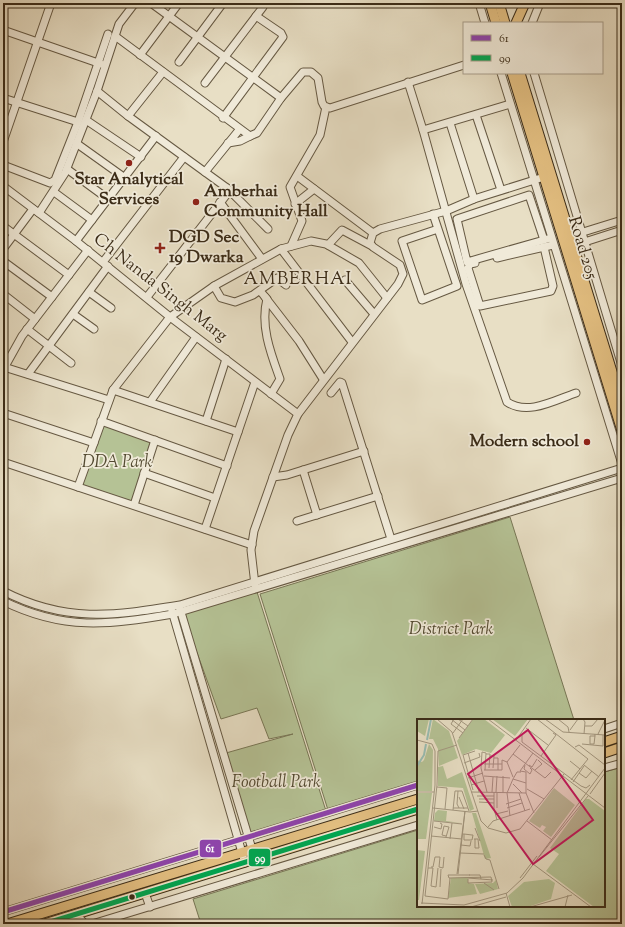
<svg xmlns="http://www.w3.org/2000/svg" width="625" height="927" viewBox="0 0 625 927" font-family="'Sorts Mill Goudy',serif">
	<rect width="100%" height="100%" fill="#e8dfc5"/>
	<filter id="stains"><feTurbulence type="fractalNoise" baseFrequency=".005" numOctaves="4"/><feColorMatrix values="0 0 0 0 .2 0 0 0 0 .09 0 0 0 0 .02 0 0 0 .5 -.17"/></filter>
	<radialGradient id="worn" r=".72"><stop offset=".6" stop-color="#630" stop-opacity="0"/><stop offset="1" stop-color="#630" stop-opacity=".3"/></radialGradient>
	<g fill="#b5c295" stroke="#787756">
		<path d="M101,422l52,19 -18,61 -55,-16z"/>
		<path d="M510,517l64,203h-156v63l-90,27 -68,-216z"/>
		<path d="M257,592l69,219 -77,23 -23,-81 67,-19 -24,5 -12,-31 -36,11 -38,-105z"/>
		<path d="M622,767v157h-421l-8,-25 225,-69v76h186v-134z"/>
	</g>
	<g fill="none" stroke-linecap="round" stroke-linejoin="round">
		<defs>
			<g id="minor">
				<path d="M151,3l130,95"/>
				<path d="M479,3l6,20"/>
				<path d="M532,23l8,-20"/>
				<path d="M3,30l98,34"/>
				<path d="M115,36l135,100 7,-3 24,-35 22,-26h8l7,6 4,24 2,4 6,2 134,-43"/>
				<path d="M140,55l39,-52"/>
				<path d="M179,62l44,-59"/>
				<path d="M501,73l121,391"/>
				<path d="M534,73l88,293"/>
				<path d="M408,82l15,48 43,154 41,118c21,14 48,-2 69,-9"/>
				<path d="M205,83l58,-76 1,-4"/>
				<path d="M97,91l31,25 99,72 41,41"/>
				<path d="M3,98l75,24"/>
				<path d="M476,115l25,75"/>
				<path d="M128,116l35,-44"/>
				<path d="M223,118l60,-81 -2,-4 -25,-17"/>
				<path d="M86,120l55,37"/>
				<path d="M450,123l24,76"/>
				<path d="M423,130l87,-26"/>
				<path d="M3,142l48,-139"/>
				<path d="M76,143l49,35"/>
				<path d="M228,143l12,-2 10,-5"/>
				<path d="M3,165l47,18 5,-3 23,-58 30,-88"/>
				<path d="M67,169l41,30"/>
				<path d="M205,172l34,-42"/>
				<path d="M297,176l76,57"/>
				<path d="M3,186l73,55 94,76 128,97"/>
				<path d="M54,192l38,28"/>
				<path d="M220,202l42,57"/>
				<path d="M295,204l19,-15"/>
				<path d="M39,213l26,-40 32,-82 22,-67 16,-21"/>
				<path d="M433,214l5,15 -36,12 20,59 35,-14 -19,-57"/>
				<path d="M3,226l66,49"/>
				<path d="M567,237l55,-17"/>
				<path d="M544,240l-77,22 -10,-43 72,-24 15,45 7,-2"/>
				<path d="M76,241l80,-105"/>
				<path d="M328,245l14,-15 30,16"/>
				<path d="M291,246l11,-25 -12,-34 30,-52 6,-28"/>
				<path d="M569,247l53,-17"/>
				<path d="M3,249l30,-40"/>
				<path d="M281,249l71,93"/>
				<path d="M497,258l56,-13"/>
				<path d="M3,261l49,36"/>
				<path d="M103,262l81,-105"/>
				<path d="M475,263l-5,1 -2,4 12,38 71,-15 2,-5 -9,-39"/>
				<path d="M345,280l29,34"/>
				<path d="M214,286l7,12 14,4 18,-7 24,-17 9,7"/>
				<path d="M260,291l7,8c-7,27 4,55 13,80l-9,15"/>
				<path d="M89,292l22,16"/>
				<path d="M3,294l32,25"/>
				<path d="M147,297l80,-103v-6"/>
				<path d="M265,297l34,44 24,38"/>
				<path d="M73,314l21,15"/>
				<path d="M27,329l44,34"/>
				<path d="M4,367l105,33"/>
				<path d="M3,370l19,-34 66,-86"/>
				<path d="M28,374l80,-108"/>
				<path d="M113,390l125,42"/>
				<path d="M331,393l9,-11 2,1 49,156"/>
				<path d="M150,402l46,-65"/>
				<path d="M3,413l91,30"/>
				<path d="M101,421l126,45"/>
				<path d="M206,421l20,-62"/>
				<path d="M3,462l249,83"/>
				<path d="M303,470l14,45"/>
				<path d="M144,473l71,25"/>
				<path d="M273,477l14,-2 77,-24"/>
				<path d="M78,487l35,-97 57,-73 44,-31 67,-37 30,-8 15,3 33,19 28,35"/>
				<path d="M134,505l21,-65"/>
				<path d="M297,521l81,-25"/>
				<path d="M205,529l50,-147"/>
				<path d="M255,585l-4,-35 3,-19 34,-96 10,-21 100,-130 5,-10 -3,-9 -27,-18 -3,-4 3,-10 7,-4 66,-18 28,-12 70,-22"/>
				<path d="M3,591c62,32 110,25 177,14l442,-137"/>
				<path d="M3,601c61,30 105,24 170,13l449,-136"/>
				<path d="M180,609l75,250"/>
				<path d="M172,611l73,252"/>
				<path d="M604,729l18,-6"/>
				<path d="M604,768l18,-5"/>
				<path d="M145,893l5,14"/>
				<path d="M3,912l415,-127"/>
				<path d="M76,914l9,10"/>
				<path d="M92,924l326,-99"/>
			</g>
			<g id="major">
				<path d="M490,3l6,20"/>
				<path d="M499,3l6,20"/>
				<path d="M516,23l9,-20"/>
				<path d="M512,73l110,358"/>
				<path d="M520,73l102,331"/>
				<path d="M604,742l18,-6"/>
				<path d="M604,753l18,-6"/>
				<path d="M7,924l411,-125"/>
				<path d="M44,924l374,-115"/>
			</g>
		</defs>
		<use href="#minor" stroke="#665943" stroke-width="9"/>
		<use href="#major" stroke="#3b2c18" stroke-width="11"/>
		<use href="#minor" stroke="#f0ead9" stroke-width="7"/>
		<use href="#major" stroke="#e4c082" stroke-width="9"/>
		<defs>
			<path id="bus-1" d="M3,912l415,-127"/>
			<path id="bus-2" d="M44,924l374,-115"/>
		</defs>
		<use href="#bus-1" stroke="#f0ead9" stroke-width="8"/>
		<use href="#bus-2" stroke="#f0ead9" stroke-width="8"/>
		<use href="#bus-1" stroke="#8e44ad" stroke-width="5"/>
		<use href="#bus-2" stroke="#00a651" stroke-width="5"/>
	</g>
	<g fill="#8f2418" stroke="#f0ead9" stroke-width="1.5">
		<circle cx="129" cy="163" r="4"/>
		<circle cx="196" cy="202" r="4"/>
		<path d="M158 242h4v4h4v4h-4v4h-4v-4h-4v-4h4z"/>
		<circle cx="587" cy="442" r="4"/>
	</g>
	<circle fill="#3b2c18" stroke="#f0ead9" stroke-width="1.5" cx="132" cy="897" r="3.5"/>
	<g text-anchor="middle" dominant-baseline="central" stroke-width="3.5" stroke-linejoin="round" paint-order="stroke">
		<g font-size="17" font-weight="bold" fill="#3b2c18" stroke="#f0ead9" text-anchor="start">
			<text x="129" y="180" text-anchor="middle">Star Analytical<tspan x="129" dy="20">Services</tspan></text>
			<text x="204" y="192">Amberhai<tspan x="204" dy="20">Community Hall</tspan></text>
			<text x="169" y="238">DGD Sec<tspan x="169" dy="20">19 Dwarka</tspan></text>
			<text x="579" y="442" text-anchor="end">Modern school</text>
		</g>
		<g font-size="17" fill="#3b2c18" stroke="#f0ead9">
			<text transform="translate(582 248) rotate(73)">Road 205</text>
			<text transform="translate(160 288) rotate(38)">Ch Nanda Singh Marg</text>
		</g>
		<g font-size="17" font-style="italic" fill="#534a31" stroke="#f0ead9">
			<text x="117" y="463">DDA Park</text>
			<text x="451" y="630">District Park</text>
			<text x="276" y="783">Football Park</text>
		</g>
		<g font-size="18" letter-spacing="1" fill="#3b2c18" stroke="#f0ead9">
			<text x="298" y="280">AMBERHAI</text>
		</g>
	</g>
	<g transform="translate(417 719)">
		<rect width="188" height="188" fill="#e8dfc5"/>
		<path d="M12,0l-4,17 -8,-5v-11zM16,0l16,12 9,27 -19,8 -1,-17 -5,-10h-4zM56,0h11l21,16 -14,18 -15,-4 -14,6 -5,-14zM75,0h36l-13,17zM12,25l4,6 -1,41h-15v-31l5,2 2,-2zM26,47l4,13 15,-7 12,37 -4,2 -7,-23 -25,-2v-19zM137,69l21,17 -24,32 -8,-6 3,-4 -4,-2 -2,3 -11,-7zM0,74h15l-6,46h-9zM169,80h3l16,12v96h-11l-48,-36 13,-17 -9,-6zM21,91l9,1 -1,10 15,2 -27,-2 1,-8zM55,94h4l15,45 -6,1zM0,131l8,1 -6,49h-2zM51,158v6l6,1 3,10 -29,4 3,-20zM132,160l6,4 -4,16 -23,8h-16l-4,-11 16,-14zM79,161l2,9 -18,5 -5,-10 18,-1z" fill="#b5c295"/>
		<path fill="none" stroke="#97bdb3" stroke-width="2" d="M10,21l4,-21M0,47l7,-11 2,-11"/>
		<path fill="none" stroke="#a39780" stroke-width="1" d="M20,0l15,13 29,89 7,7 18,5 14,-4 44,-55M34,0l14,11M37,0l-3,5 12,9M41,0l10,7M71,0l117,89M120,0l51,40M128,0l18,13 42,3M141,0l10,8 1,5M166,0l2,3 -1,12M168,7h7l6,-7M109,9l22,17M153,11l8,-11M36,14l10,-14M105,15v8l59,44 5,2 4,-3M181,15l7,-14M178,17h-5v8h4l1,-8v-2M42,19l14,-19M0,21l15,4 3,7v34l-13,119M99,21l15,-21M165,25l21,2v-11M158,28l4,-2 26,20M51,34l11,39M116,34l-13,18 6,1v21l8,20M69,35h4l-1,14M96,35l32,24 6,-6M73,37h4l-1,12M124,37l15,-21 -3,-2M77,39h4v12M153,42l10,8M90,43l6,15M47,44l16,-6 -1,-4M67,45h18M108,46l-1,4 6,5 2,-4 -2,-2M112,46l3,2 5,-8M167,46l15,12M67,51h18v-10l5,2 13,-17M68,51l1,-17 -4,-1 -1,16 6,24M118,51l7,-6 -4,-4M162,54l7,5 6,-7M67,57l26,2M51,59l15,-5M96,60l13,4M154,61l17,-21M156,63l11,-16M96,65l9,9M54,66l13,-4M20,68l10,1 -2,21M110,70l17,10M56,71l-10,-35 12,-4M41,72l-1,13 2,4M0,73h17M54,73l55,1M75,73l1,-15M77,73v17l3,11M79,73l1,-16M86,74v-17M102,74l6,18M173,75l15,-21M60,77h17M42,78l5,12M62,80h15M62,83l15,1M89,85l15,-5M16,89l37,4 8,-1M36,89h15M80,89v-16M90,89l15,-5M36,91l2,-19h7l7,20M79,95l12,-3M93,97l-3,-23 6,-14 4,-7h4M17,102l28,3M110,102l25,19M17,108l7,2 1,-5 -2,-1M71,108l5,-6 37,-12M58,109l5,13M46,115h1l8,1h1l-1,5h-8v-6M14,117l31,3M29,118l3,-10 -5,-1 -2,9 4,1M33,120l2,-16M57,120h4l1,9h-4v-9M44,126l9,1 1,-5M43,134l24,1M67,136l2,4 4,1 9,29M122,138l49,-61M116,145l58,43M14,148h2l2,-10h5l-1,10 4,1 1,-11M11,149h5l-2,18 5,1 2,-19M40,155l8,-63 -7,63M52,156h11l1,4M33,159l-2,21 -23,-3 12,-111 1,-34 19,-6M51,159l25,2M103,159l17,-22M51,160v4l24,-1 -1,-5 -42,1 -1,-3h22M67,164l10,7M23,168l1,-18M89,174l4,14M4,184l43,2 43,-12 16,-15 82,-110M54,188l35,-10M113,188l42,-12M148,188l3,-12"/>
		<path fill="#c2185b" fill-opacity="0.15" stroke="#c2185b" stroke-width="2" d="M111,11l65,90 -60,44 -65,-90z"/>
		<rect width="188" height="188" fill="none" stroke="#3b2c18" stroke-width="2"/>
	</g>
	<g stroke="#f0ead9" stroke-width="1.5">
		<rect x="199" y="839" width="23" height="19" rx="4" fill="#8e44ad"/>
		<rect x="248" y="848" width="23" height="19" rx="4" fill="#00a651"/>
	</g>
	<g font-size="11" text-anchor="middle" font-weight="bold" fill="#fff">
		<text x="210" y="852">61</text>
		<text x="260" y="862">99</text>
	</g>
	<rect width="625" height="927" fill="none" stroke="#e8dfc5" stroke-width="16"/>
	<rect x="4" y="4" width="617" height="919" fill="none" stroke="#3b2c18" stroke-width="2"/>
	<rect x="8" y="8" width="609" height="911" fill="none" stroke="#3b2c18"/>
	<rect x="463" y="22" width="140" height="52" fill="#f0ead9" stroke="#a89e8c"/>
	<rect x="471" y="35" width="20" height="6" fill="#8e44ad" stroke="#a89e8c"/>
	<text x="499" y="42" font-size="12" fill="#3b2c18">61</text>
	<rect x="471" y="55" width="20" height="6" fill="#00a651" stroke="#a89e8c"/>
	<text x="499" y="62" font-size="12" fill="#3b2c18">99</text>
	<rect width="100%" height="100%" filter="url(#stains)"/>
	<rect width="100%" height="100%" fill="url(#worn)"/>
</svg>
